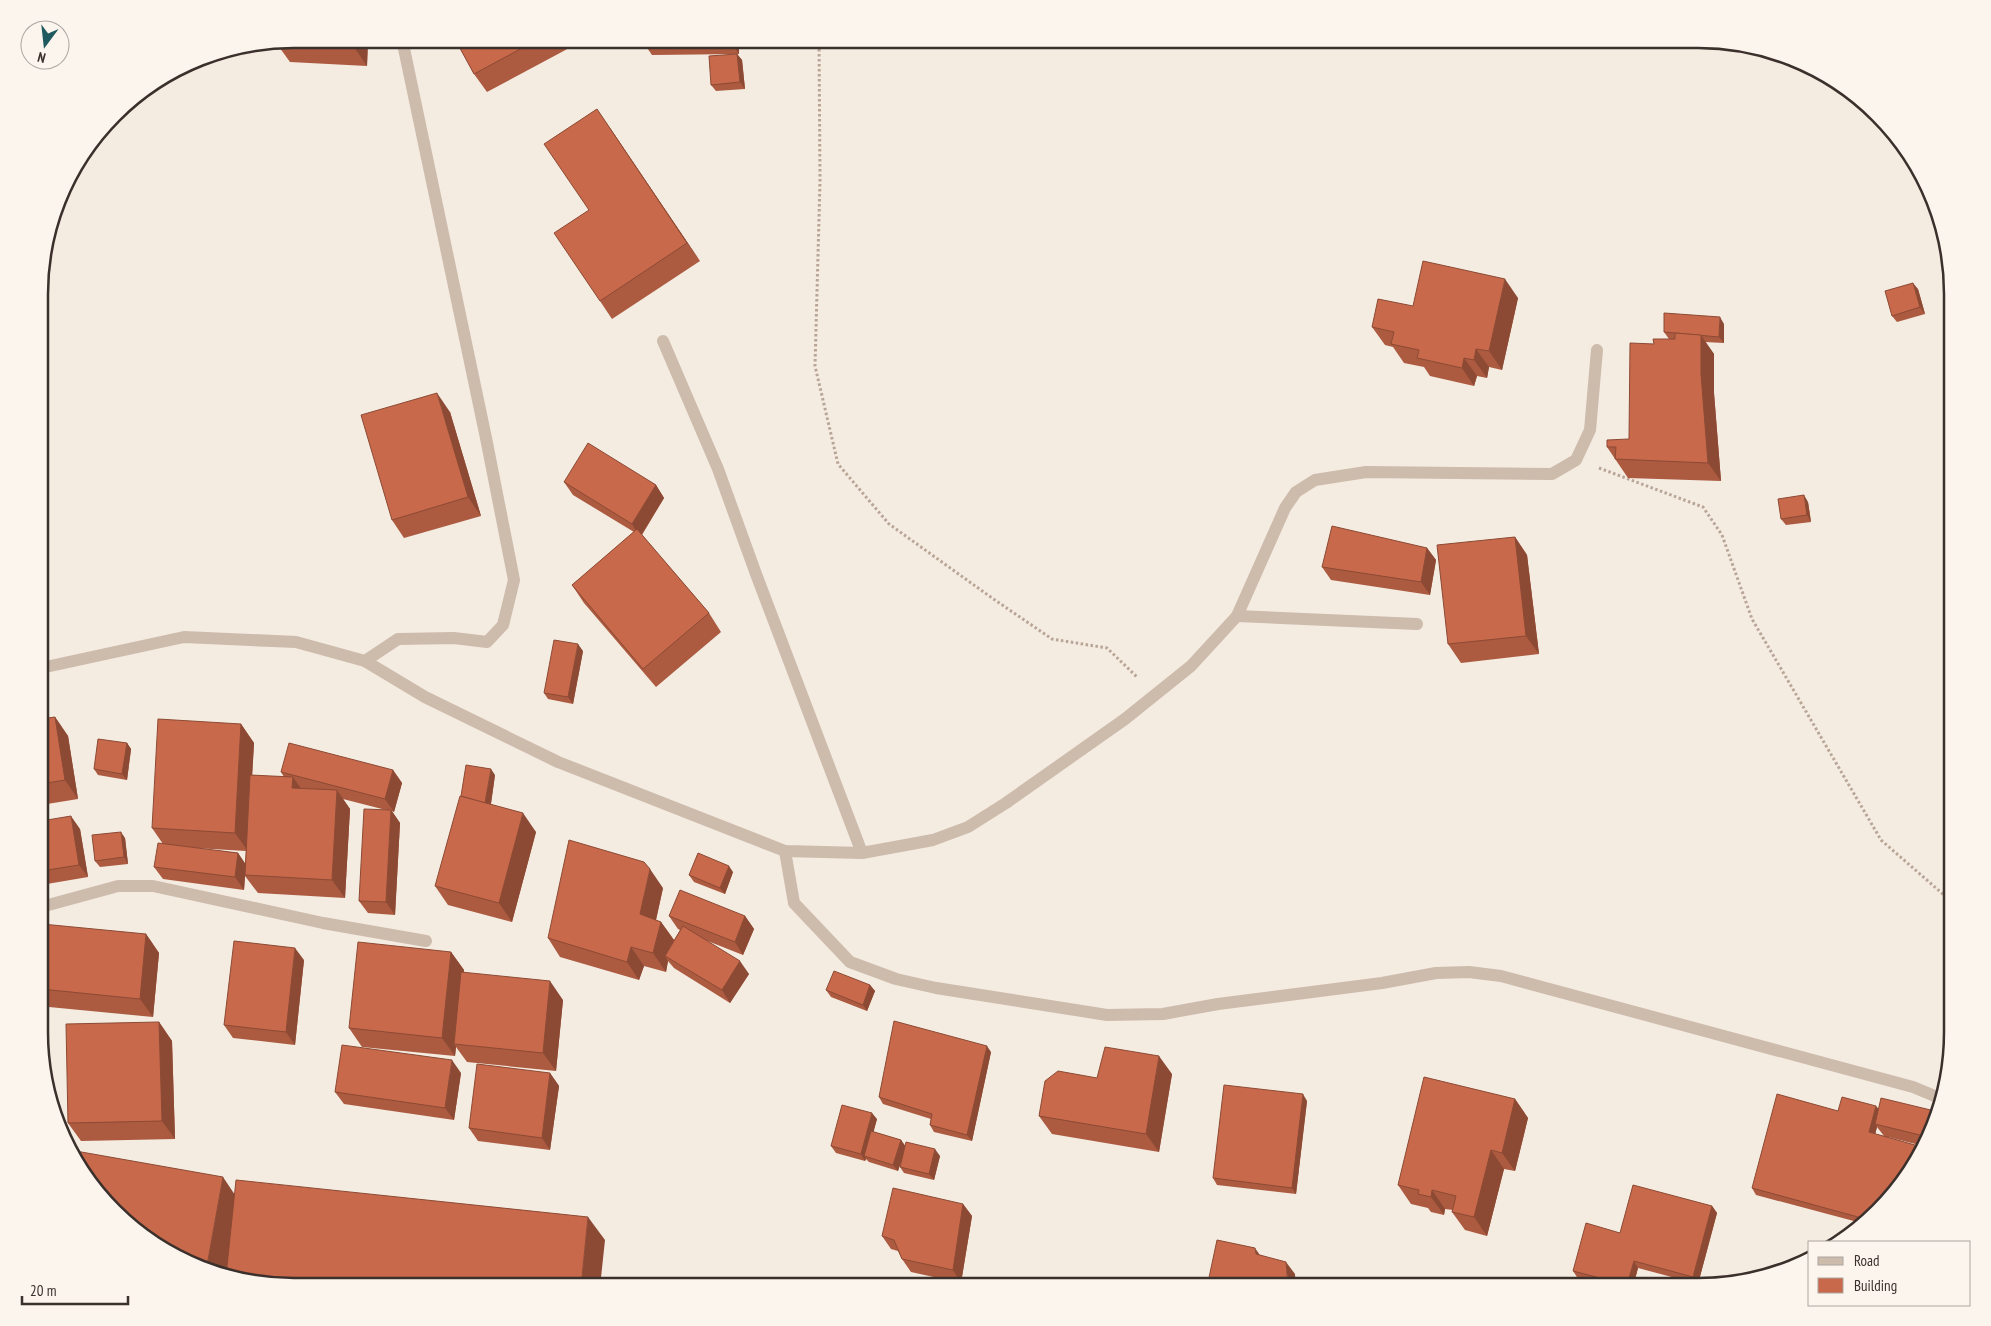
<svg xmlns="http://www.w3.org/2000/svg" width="1991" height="1326" viewBox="0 0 1991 1326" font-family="'PT Sans Narrow',sans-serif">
	<rect width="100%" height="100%" fill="#f4ebe1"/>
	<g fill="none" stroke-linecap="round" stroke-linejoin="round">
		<g stroke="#b9a596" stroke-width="3" stroke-dasharray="2.5 2.5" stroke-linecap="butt">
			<path d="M819,39l1,142 -5,185 23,98 51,60 103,74 60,41 55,9 30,29"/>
			<path d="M1599,468l104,39 19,28 30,84 129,221 71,62"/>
		</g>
		<g stroke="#cdbbac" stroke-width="12">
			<path d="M663,341l55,128 38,105 106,279"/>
			<path d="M1237,616l180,8"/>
			<path d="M365,661l33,-22 56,-1 33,4 16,-17 11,-45 -28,-142 -84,-399"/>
			<path d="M41,668l143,-31 112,5 69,19 60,36 133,65 227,89 77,2 71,-13 35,-13 38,-24 119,-84 66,-53 46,-50 48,-108 11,-16 19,-12 51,-8 186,2 24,-14 14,-30 7,-80"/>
			<path d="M785,851l9,52 56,59 46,17 40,9 171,27 56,-1 55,-10 164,-21 54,-10 33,-1 32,4 412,111 29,12"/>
			<path d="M41,907l77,-21h35l170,37 103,18"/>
		</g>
	</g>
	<g fill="#ac5a40" fill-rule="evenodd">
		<path d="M368,39l-1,27 -77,-4 -13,-18z"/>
		<path d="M455,39h131l-99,53 -13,-18z"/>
		<path d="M641,39h98v15l-87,1z"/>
		<path d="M737,54l5,6 3,29 -29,2 -5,-6z"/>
		<path d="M610,128l90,133 -88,58 -12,-18 -11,-91z"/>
		<path d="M1918,289l7,25 -28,8 -5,-6z"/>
		<path d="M1518,298l-16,72 -13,-3 -2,11 -10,-2 -3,10 -44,-10 -6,-9 -20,-4 -11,-16 -8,-2 -13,-18 41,-21z"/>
		<path d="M1724,324v19l-19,-1 9,12v39l7,88 -93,-3 -21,-31 22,-8 25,-95 21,-5h-6l-5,-7z"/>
		<path d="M450,412l31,104 -77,22 -12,-18z"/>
		<path d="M564,482l92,3 8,13 -22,37 67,78 12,19 -65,55 -72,-84 -12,-18 62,-53 -61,-37z"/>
		<path d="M1808,502l3,20 -25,3 -5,-6z"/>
		<path d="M1515,537l12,18 12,99 -78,9 -13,-19z"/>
		<path d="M1427,548l9,12 -6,35 -99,-15 -9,-13z"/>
		<path d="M583,651l-10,53 -25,-5 -4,-6z"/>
		<path d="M55,717l13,19 10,63 -37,6v-86z"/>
		<path d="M241,724l13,19 -2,32 32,2 -3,-5 112,-2 9,13 -8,29 -2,-1 8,12 -5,92 -27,-2 -9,-12 27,-91 -43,-11 7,10 -5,89 -87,-5 -13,-17 -1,14 -81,-11 -9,-12 9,-23 -11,-16zM195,848l51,3 -1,13 -7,-11z"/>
		<path d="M127,743l4,6 -4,31 -29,-5 -4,-6z"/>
		<path d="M495,775l-4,29 45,28 -24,90 -64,-17 -13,-19z"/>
		<path d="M41,821l39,8 8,48 -47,8z"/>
		<path d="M125,838l3,26 -28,3 -5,-6z"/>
		<path d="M733,872l-8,22 -31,-12 -5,-7z"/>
		<path d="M663,888l-7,32 5,2 13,18 6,-10 -2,-1 -9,-13h76l9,13 -11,26 -38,-15 44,34 -19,29 -56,-35 -6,-7 -2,11 -22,-6 -5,14 -79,-23 -12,-19z"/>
		<path d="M146,934l13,19 -6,64 -104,-10 -8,-11v-57z"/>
		<path d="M451,952l13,18v2l99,28 -7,71 -89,-9 -11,-15 -1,9 -93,-9 -13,-19z"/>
		<path d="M304,960l-9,85 -62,-7 -9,-13z"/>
		<path d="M870,985l5,6 -8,20 -36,-14 -5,-7z"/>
		<path d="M159,1022l13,19 3,98 -94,2 -13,-18z"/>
		<path d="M991,1052l-19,89 -38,-9 -4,-7 1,-6 -48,-15 -4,-7z"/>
		<path d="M461,1073l-7,47 -110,-16 -9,-12z"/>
		<path d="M550,1073l9,13 -9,64 -72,-9 -9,-13z"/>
		<path d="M1172,1074l-13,78 -107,-18 -13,-18 58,-38z"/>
		<path d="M1515,1099l13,19 -13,53 -11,-2 -17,67 -22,-6 -13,-18 1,-2 -8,-1 -1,6 -13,-3 -3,-4 -17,-4 -13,-19z"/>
		<path d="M1307,1101l-11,93 -79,-9 -4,-7z"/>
		<path d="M1876,1106l2,3 61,6 -16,31 -35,-9 21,37 -44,50 -109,-29 -4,-7 86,-77zM1877,1127l7,9 -9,-2z"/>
		<path d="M877,1119l-4,13 28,8 4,6 35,10 -6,24 -30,-7 -4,-6 2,-9 -4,13 -29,-9 -3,-3 -1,2 -29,-8 -5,-7z"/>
		<path d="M963,1204l9,12 -11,67 -50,-11 -9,-13 -4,-8 -7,-2 -9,-13z"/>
		<path d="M1712,1206l5,7 -19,71 -60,-16 -5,19h-19l-37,-10 -4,-6 47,-38z"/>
	</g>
	<g fill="#8c4a34">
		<path d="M355,39h13l-1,27 -13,-19z"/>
		<path d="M729,39h10v15z"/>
		<path d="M737,54l5,6 3,29 -5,-7z"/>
		<path d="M597,109l13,19 90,133 -13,-18z"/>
		<path d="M1505,279l13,19 -16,72 -13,-19z"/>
		<path d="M1913,283l5,6 7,25 -5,-7z"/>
		<path d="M1720,317l4,7v19l-5,-6z"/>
		<path d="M1701,335l13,19v39l7,88 -13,-18 -7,-89z"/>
		<path d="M1476,349l13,18 -2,11 -13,-18z"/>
		<path d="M1464,358l13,18 -3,10 -12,-18z"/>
		<path d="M437,393l13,19 31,104 -13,-19z"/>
		<path d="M656,485l8,13 -24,39 -8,-13z"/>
		<path d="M1804,495l4,7 3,20 -4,-7z"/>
		<path d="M1515,537l12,18 12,99 -13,-18z"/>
		<path d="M1427,548l9,12 -6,35 -9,-13z"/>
		<path d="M578,644l5,7 -10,53 -5,-7z"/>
		<path d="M55,717l13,19 10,63 -13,-19z"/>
		<path d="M241,724l13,19 -6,108 -13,-18z"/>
		<path d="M127,743l4,6 -4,31 -5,-6z"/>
		<path d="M491,769l4,6 -5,35 -5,-6z"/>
		<path d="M393,770l9,13 -8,29 -9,-13z"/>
		<path d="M293,777l13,19 -14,-8z"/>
		<path d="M337,790l13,19 -5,89 -13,-18z"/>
		<path d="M391,810l9,13 -5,92 -9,-13z"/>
		<path d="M523,813l13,19 -24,90 -13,-19z"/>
		<path d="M71,816l9,13 8,48 -9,-12z"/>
		<path d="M121,832l4,6 3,26 -4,-7z"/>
		<path d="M238,853l9,13 -2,9v1l-1,14 -9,-13z"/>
		<path d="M729,866l4,6 -8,22 -5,-6z"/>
		<path d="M650,869l13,19 -10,45 -13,-19z"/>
		<path d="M745,916l9,13 -11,26 -8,-13z"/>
		<path d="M661,922l13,18 -9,16 3,5 -2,11 -13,-19z"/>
		<path d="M146,934l13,19 -6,64 -13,-18z"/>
		<path d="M631,947l13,19 -5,14 -12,-18z"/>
		<path d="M295,948l9,12 -9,85 -9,-13z"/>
		<path d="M451,952l13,18 -7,74h-3l2,3 -1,9 -13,-18z"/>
		<path d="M740,961l9,13 -19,29 -8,-13z"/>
		<path d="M550,981l13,19 -7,71 -13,-18z"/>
		<path d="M870,985l5,6 -8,20 -4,-6z"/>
		<path d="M159,1022l13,19 3,98 -13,-18z"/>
		<path d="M987,1046l4,6 -19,89 -5,-6z"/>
		<path d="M1159,1056l13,18 -13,78 -13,-18z"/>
		<path d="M452,1060l9,13 -7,47 -9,-12z"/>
		<path d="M550,1073l9,13 -9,64 -8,-12z"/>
		<path d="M1303,1094l4,7 -11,93 -4,-6z"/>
		<path d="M1515,1099l13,19 -13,53 -13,-18z"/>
		<path d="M1876,1106l5,6 -6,12 2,3 -3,12 -5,-7z"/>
		<path d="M872,1113l5,6 -10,38 -3,-1 2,3 -1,2 -4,-7z"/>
		<path d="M901,1140l5,7 -8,24 -5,-6z"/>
		<path d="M935,1149l5,7 -6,24 -5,-6z"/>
		<path d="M1491,1150l13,19 -17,67 -13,-19z"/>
		<path d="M223,1177l16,24 -13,75 -14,-2 -6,-3z"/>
		<path d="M1432,1190l13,19 -1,6 -13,-18z"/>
		<path d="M963,1204l9,12 -11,67 -8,-13z"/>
		<path d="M1712,1206l5,7 -19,71 -5,-7z"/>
		<path d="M588,1217l17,23 -5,47h-19z"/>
		<path d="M1255,1248l9,13 -8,-7z"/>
		<path d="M1634,1261l4,7 -5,19h-5l-1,-2z"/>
		<path d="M1286,1262l9,12 1,13h-6l-2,-3z"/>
	</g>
	<g fill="#c8694b" stroke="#8c4a34">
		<path d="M294,39h61l-1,8 -77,-3v-2z"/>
		<path d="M455,39h84l-65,35z"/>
		<path d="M737,54l3,28 -29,3 -2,-29z"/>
		<path d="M597,109l90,134 -87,58 -46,-68 35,-23 -45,-66z"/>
		<path d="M1423,261l82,18 -16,72 -13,-2 -2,11 -10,-2 -2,10 -45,-10 2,-8 -28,-6 3,-12 -22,-5 6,-28 35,7z"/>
		<path d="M1913,283l7,24 -28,9 -7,-25z"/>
		<path d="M1664,313l56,4 -1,20 -55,-5z"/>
		<path d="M1675,333l26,2v39l7,89 -93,-4 1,-12h-9v-7l22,-1 1,-96 24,1 -1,-5h22z"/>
		<path d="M437,393l31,104 -76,23 -31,-105z"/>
		<path d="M588,443l68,42 -24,39 -68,-42z"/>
		<path d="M1804,495l3,20 -26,4 -3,-20z"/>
		<path d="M1332,526l95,22 -6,34 -99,-15z"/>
		<path d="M637,529l72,84 -66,56 -71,-84z"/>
		<path d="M1515,537l11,99 -78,8 -11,-99z"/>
		<path d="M554,640l24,4 -10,53 -24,-4z"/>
		<path d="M55,717l10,63 -24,4v-65z"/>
		<path d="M158,719l83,5 -6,109 -83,-5z"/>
		<path d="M98,739l29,4 -5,31 -28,-5z"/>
		<path d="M289,743l104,27 -8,29 -104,-27z"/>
		<path d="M466,765l25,4 -6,34 -24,-7z"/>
		<path d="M250,775l43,2 -1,11 45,2 -5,90 -87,-5z"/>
		<path d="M460,796l63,17 -24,90 -64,-17z"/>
		<path d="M364,809l27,1 -5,92 -27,-1z"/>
		<path d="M71,816l8,49 -38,6v-50z"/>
		<path d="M121,832l3,25 -29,4 -3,-26z"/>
		<path d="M569,840l75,22 6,7 -10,45 21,8 -8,31 -22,-6 -4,15 -79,-24z"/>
		<path d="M158,843l80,10 -3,24 -81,-10z"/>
		<path d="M698,853l31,13 -9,22 -31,-13z"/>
		<path d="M680,890l65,26 -10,26 -66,-26z"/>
		<path d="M42,924l104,10 -6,65 -99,-10v-50z"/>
		<path d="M683,926l57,35 -18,29 -57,-34z"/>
		<path d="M234,941l61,7 -9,84 -62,-7z"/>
		<path d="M358,942l93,10 -9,86 -93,-10z"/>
		<path d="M834,971l36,14 -7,20 -37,-15z"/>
		<path d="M461,972l89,9 -7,72 -89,-9z"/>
		<path d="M894,1021l93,25 -20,89 -37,-10 2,-11 -53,-17z"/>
		<path d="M159,1022l3,99 -94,2 -2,-99z"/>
		<path d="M342,1045l110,15 -7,48 -110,-16z"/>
		<path d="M1105,1047l54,9 -13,78 -107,-18 6,-35 13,-10 39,7z"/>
		<path d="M477,1064l73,9 -8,65 -73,-10z"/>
		<path d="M1424,1077l91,22 -13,54 -11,-3 -17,67 -22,-5 4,-16 -24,-6 -1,7 -13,-3 1,-4 -21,-5z"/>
		<path d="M1224,1085l79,9 -11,94 -79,-10z"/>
		<path d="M1777,1094l61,17 4,-14 34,9 -7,26 53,15 -13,27 -40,46 -117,-32z"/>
		<path d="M1881,1098l58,14 -11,25 -53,-13z"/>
		<path d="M842,1105l30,8 -11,41 -30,-8z"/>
		<path d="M871,1131l30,9 -8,25 -29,-9z"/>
		<path d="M906,1142l29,7 -6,25 -29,-7z"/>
		<path d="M70,1150l153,27 -17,94 -54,-27 -39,-32 -40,-52z"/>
		<path d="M236,1180l352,37 -7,70h-288l-67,-11z"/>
		<path d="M1633,1185l79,21 -19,71 -59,-16 -7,24 -54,-14 13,-48 34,10z"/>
		<path d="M893,1188l70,16 -10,66 -51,-11 -8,-19 -12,-4z"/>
		<path d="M1217,1240l38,8 1,6 30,8 2,22 4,3h-85z"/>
	</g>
	<path d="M0 0H1991V1326H0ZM294 48H1698A246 246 0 0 1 1944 294V1032A246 246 0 0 1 1698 1278H294A246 246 0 0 1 48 1032V294A246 246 0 0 1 294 48Z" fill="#fbf5ee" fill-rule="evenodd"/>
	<path fill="none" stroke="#3b302b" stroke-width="2.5" d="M294 48H1698A246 246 0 0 1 1944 294V1032A246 246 0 0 1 1698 1278H294A246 246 0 0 1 48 1032V294A246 246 0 0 1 294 48Z"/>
	<rect x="1808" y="1241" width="162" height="65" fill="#fbf5ee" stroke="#aea6a0"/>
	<rect x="1818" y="1257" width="25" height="8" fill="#cdbbac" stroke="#aea6a0"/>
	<text x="1854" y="1266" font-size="15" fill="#3b302b">Road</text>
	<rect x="1818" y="1278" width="25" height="15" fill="#c8694b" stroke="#aea6a0"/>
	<text x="1854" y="1291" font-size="15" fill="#3b302b">Building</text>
	<g transform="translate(45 45) rotate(195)"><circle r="24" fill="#fbf5ee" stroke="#aea6a0"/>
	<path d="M0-4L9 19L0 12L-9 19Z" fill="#1f5a5e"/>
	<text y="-8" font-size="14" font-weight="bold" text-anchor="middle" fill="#3b302b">N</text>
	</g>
	<path d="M22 1296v8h106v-8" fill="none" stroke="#3b302b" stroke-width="2.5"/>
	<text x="30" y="1296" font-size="15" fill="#3b302b" stroke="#fbf5ee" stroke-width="4" paint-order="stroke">20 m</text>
</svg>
